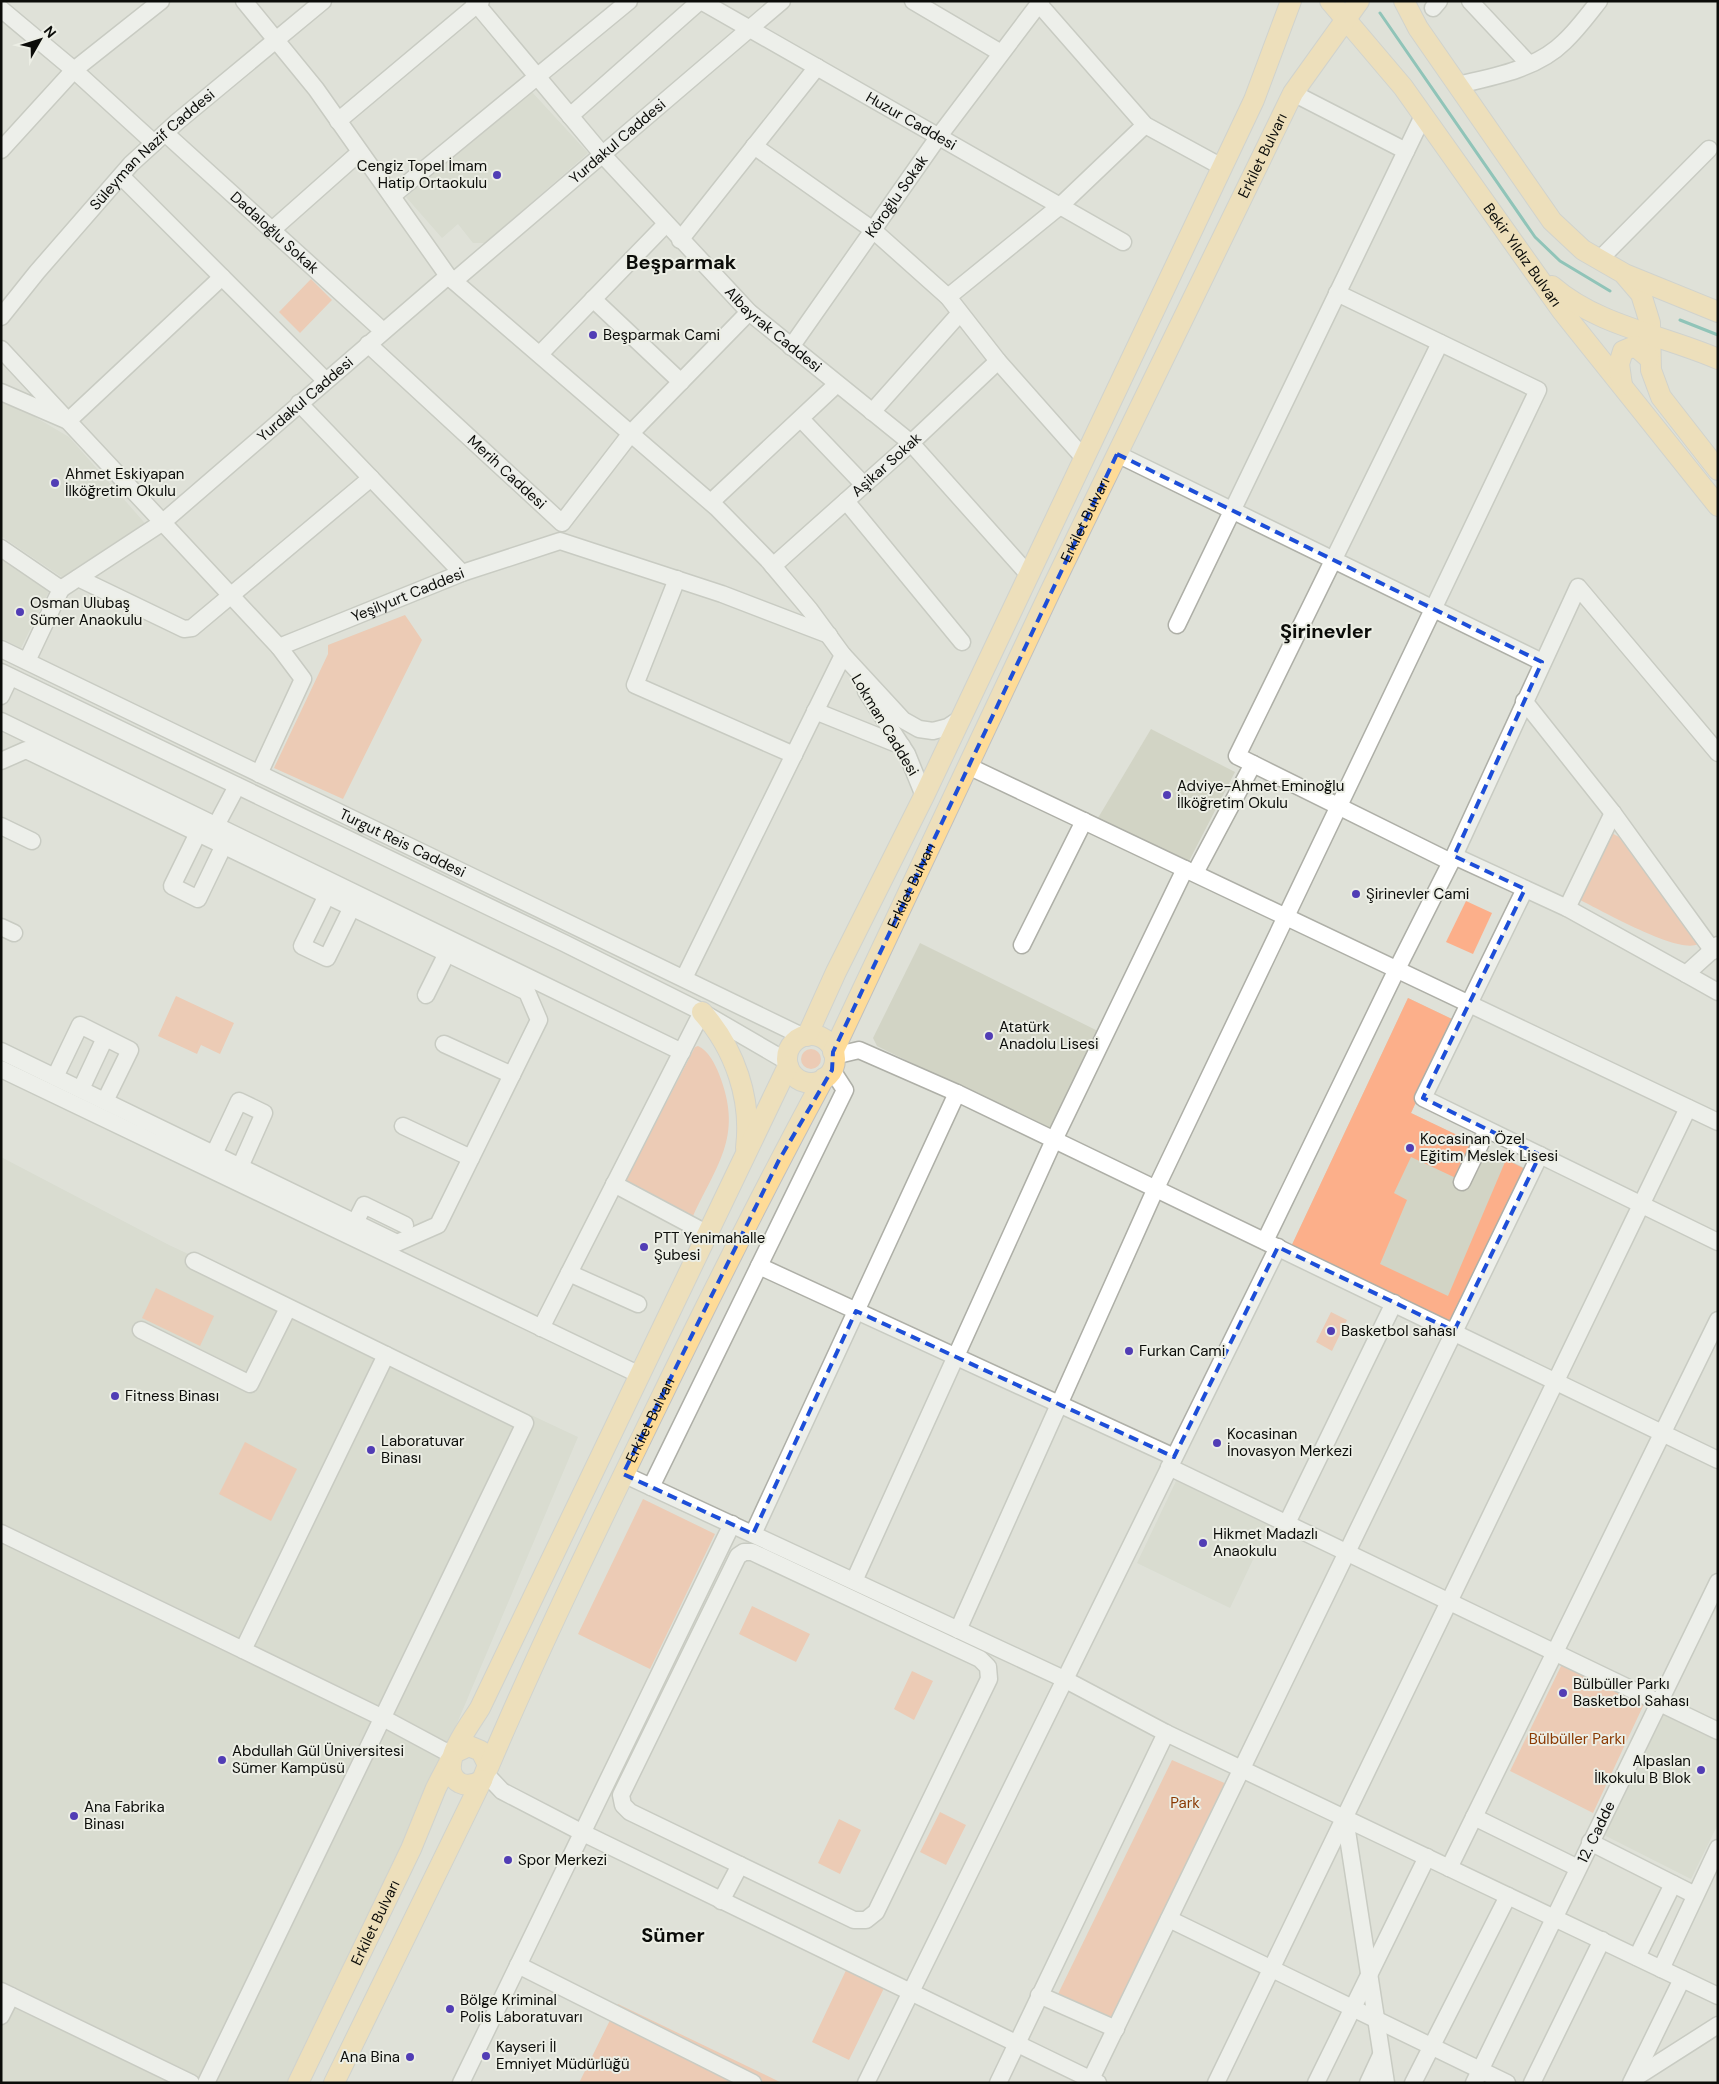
<svg xmlns="http://www.w3.org/2000/svg" width="1719" height="2084" viewBox="0 0 1719 2084" font-family="'DM Sans',sans-serif">
	<rect width="100%" height="100%" fill="#dfe1d8"/>
	<g fill="#d2d4c5">
		<path d="M527,92h5l56,61 -103,90h-12l-15,-19 -16,14 -36,-41z"/>
		<path d="M1,397l68,40 81,92 -87,49 -62,-42z"/>
		<path d="M1,553l50,34 -30,61 -20,-10z"/>
		<path d="M1151,729l84,43 -46,89 -91,-43z"/>
		<path d="M920,943l184,91 -51,98 -176,-86 -4,-8z"/>
		<path d="M1408,998l46,22 -43,93 116,56 -75,159 -163,-77z"/>
		<path d="M1,1157l168,88 409,192 -273,646h-304z"/>
		<path d="M1177,1479l93,45 -40,84 -93,-45z"/>
		<path d="M1664,1714l54,27v83l-27,55 -87,-44z"/>
	</g>
	<g fill="#fcaf8a">
		<path d="M311,279l21,21 -32,33 -21,-21z"/>
		<path d="M405,615l17,25 -79,159 -69,-31 54,-114v-9z"/>
		<path d="M1608,831l11,6 79,107c-19,11 -99,-35 -120,-45z"/>
		<path d="M1466,901l26,12 -19,41 -27,-12z"/>
		<path d="M176,996l58,27 -14,31 -19,-9 -4,9 -39,-18z"/>
		<path d="M1408,998l46,22 -43,93 63,30 -16,36 -47,-22 -17,36 13,7 -27,64 68,32 57,-134h6l16,8 -75,158 -163,-77z"/>
		<path d="M698,1046c10,4 17,18 21,28 24,61 0,87 -26,142l-69,-32 71,-137z"/>
		<circle cx="811" cy="1059" r="10"/>
		<path d="M156,1288l58,28 -14,30 -58,-28z"/>
		<path d="M1331,1312l16,8 -15,31 -16,-9z"/>
		<path d="M245,1442l52,27 -26,52 -52,-27z"/>
		<path d="M643,1499l72,35 -65,135 -72,-35z"/>
		<path d="M752,1606l58,28 -14,28 -57,-28z"/>
		<path d="M1562,1664l82,40 -51,109 -83,-42z"/>
		<path d="M912,1671l21,10 -19,39 -20,-11z"/>
		<path d="M1172,1760l57,25 -116,234 -55,-25z"/>
		<path d="M940,1812l26,13 -20,40 -26,-13z"/>
		<path d="M839,1819l22,11 -21,44 -22,-11z"/>
		<path d="M849,1964l38,18 -38,78 -37,-18z"/>
		<path d="M618,2004l164,79h-203z"/>
	</g>
	<g fill="none" stroke-linecap="round" stroke-linejoin="round">
		<g stroke="#329f91" stroke-width="3">
			<path d="M1380,13l155,224 25,24 50,30"/>
			<path d="M1680,320l38,15"/>
		</g>
		<defs>
			<g id="minor">
				<path d="M244,1l72,88 132,187 269,232 51,52 42,50 33,45 60,65 16,9 14,2 15,-4 12,-8"/>
				<path id="s1" d="M474,1l128,153 147,158 162,131 117,131"/>
				<path id="s2" d="M701,1l422,241"/>
				<path d="M913,1l88,52"/>
				<path d="M1470,1l59,63"/>
				<path d="M1039,4l106,121 77,42"/>
				<path d="M1433,8l6,-7"/>
				<path d="M1,9l73,61 80,73"/>
				<path d="M1457,85c36,-8 80,-16 107,-43 13,-12 24,-27 35,-41"/>
				<path d="M1293,93l113,58"/>
				<path d="M570,116l130,-115"/>
				<path d="M338,121l143,-120"/>
				<path id="s3" d="M165,133l218,198"/>
				<path d="M754,146l119,84 75,67 50,64 85,96"/>
				<path d="M1,150l73,-80 87,-69"/>
				<path d="M121,176l204,204"/>
				<path d="M392,196l237,-195"/>
				<path d="M272,230l88,-78"/>
				<path d="M680,240l137,-173"/>
				<path d="M1599,260l110,-111"/>
				<path id="s4" d="M222,277l-154,144 211,226 183,-74 98,-32 162,53 107,41"/>
				<path id="s5" d="M454,281l328,-280"/>
				<path d="M948,297l112,-91 85,-81"/>
				<path d="M593,299l88,83"/>
				<path id="s6" d="M1,317l36,-45 94,-108 46,-42 146,-121"/>
				<path d="M1440,343l-203,413 214,106"/>
				<path id="s7" d="M368,344l194,179 70,-91 117,-120"/>
				<path id="s8" d="M791,347l148,-211 102,-135"/>
				<path d="M1,349l67,72 -67,-29"/>
				<path d="M540,354l126,-130"/>
				<path d="M299,403l163,170"/>
				<path d="M872,412l88,-99"/>
				<path d="M801,419l63,66"/>
				<path d="M1117,454l425,208"/>
				<path d="M846,501l116,141"/>
				<path d="M711,502l126,-118"/>
				<path d="M1,548l60,41 -34,72"/>
				<path id="s9" d="M773,566l138,-123 87,-82"/>
				<path d="M78,578l106,51 8,-1 179,-150"/>
				<path d="M677,579l-42,106 159,70"/>
				<path id="s10" d="M61,589l102,-67 285,-246"/>
				<path d="M1177,625l246,-509"/>
				<path id="s11" d="M1,649l803,388"/>
				<path d="M1,672l563,271 138,69 86,50"/>
				<path d="M866,691l41,63 17,42"/>
				<path d="M1,696l9,-19"/>
				<path d="M1524,701l89,112 100,138"/>
				<path d="M815,711l87,35"/>
				<path d="M1,721l681,331"/>
				<path d="M1,761l25,-11 501,242 12,28 -101,205 -41,18 -396,-192"/>
				<path d="M968,766l750,356"/>
				<path d="M259,774l44,-95 -24,-32"/>
				<path d="M1,826l31,15"/>
				<path d="M198,833l-26,53 26,13 26,-54"/>
				<path d="M211,835l26,-49"/>
				<path d="M1454,856l113,52 119,66 32,-29"/>
				<path d="M1195,873l58,-109"/>
				<path d="M1525,889l-102,209 295,144"/>
				<path d="M327,895l-25,51 25,12 25,-51"/>
				<path d="M1567,908l46,-95"/>
				<path d="M1,927l13,6"/>
				<path d="M1022,945l62,-124"/>
				<path d="M1686,974l32,18"/>
				<path d="M684,978l159,-323"/>
				<path d="M426,995l21,-42"/>
				<path d="M444,1044l68,31"/>
				<path d="M834,1056l25,-6 98,43 761,367"/>
				<path d="M1,1069l639,306"/>
				<path d="M55,1077l25,-52 50,25 -25,51"/>
				<path d="M81,1089l24,-51"/>
				<path d="M403,1126l68,32"/>
				<path d="M214,1154l25,-53 25,12 -24,54"/>
				<path d="M1462,1182l25,-52"/>
				<path d="M614,1184l94,50"/>
				<path d="M355,1223l9,-18 41,20"/>
				<path d="M1265,1241l132,-272 57,-113 124,-269 140,166"/>
				<path d="M194,1261l331,162 -319,660"/>
				<path d="M759,1266l415,191"/>
				<path d="M569,1273l69,31"/>
				<path d="M541,1328l161,-316"/>
				<path d="M141,1330l109,54 38,-76"/>
				<path d="M386,1355l-143,295 140,68 69,37"/>
				<path d="M1169,1467l549,264"/>
				<path d="M623,1474l441,205 102,54 552,263"/>
				<path d="M651,1487l194,-397 -13,-20"/>
				<path d="M1287,1523l107,-220"/>
				<path d="M1,1533l242,117"/>
				<path d="M753,1534l204,-441"/>
				<path d="M744,1552h8l228,107 8,8 1,12 -113,233 -10,8h-12l-224,-108 -7,-7 -2,-10 117,-239z"/>
				<path d="M854,1581l200,-441 131,-271"/>
				<path d="M958,1630l198,-442 382,-798 -201,-97"/>
				<path d="M486,1774l16,17 81,42 515,250"/>
				<path d="M1474,1817l104,51"/>
				<path d="M1345,1818l41,265"/>
				<path d="M1590,1842l105,53"/>
				<path d="M1449,1868l269,-548"/>
				<path d="M721,1901l19,-36"/>
				<path d="M1169,1919l338,164"/>
				<path d="M1637,1957l36,-73"/>
				<path d="M518,1965l235,118"/>
				<path d="M1661,1969l57,-121"/>
				<path d="M1,1991l190,92"/>
				<path d="M1039,1995l77,34"/>
				<path d="M1,2016l10,-20"/>
				<path d="M1635,2078l83,-53"/>
				<path d="M1091,2079l449,-924"/>
				<path d="M461,2083l271,-559"/>
				<path d="M866,2083l412,-836"/>
				<path d="M998,2083l168,-350"/>
				<path d="M1216,2083l472,-975"/>
				<path d="M1316,2083l111,-226"/>
				<path d="M1368,2083l13,-28"/>
				<path d="M1413,2083l95,-187"/>
				<path id="s12" d="M1474,2083l244,-501"/>
				<path d="M1532,2083l70,-143"/>
				<path d="M1631,2083l51,-104"/>
			</g>
			<g id="major">
				<path id="s13" d="M1330,1l73,86 159,224 156,195"/>
				<path d="M1404,1l14,27 134,193 31,29 40,23 18,21 9,29 1,47 10,27 57,73"/>
				<path d="M1627,275l91,37"/>
				<path d="M1552,286c46,40 111,49 166,73"/>
				<path d="M1622,385l-3,-21 4,-13 12,-5 14,12"/>
				<path d="M702,1012c33,37 50,87 44,136"/>
				<circle cx="811" cy="1059" r="24"/>
				<path d="M807,1036l29,-64 88,-176 330,-696 37,-99"/>
				<path id="s14" d="M833,1052l217,-460 243,-499 66,-92"/>
				<path d="M454,1753l15,-7 12,5 7,14 -6,15c-6,4 -14,7 -22,3 -26,-14 10,-58 20,-75l308,-642"/>
				<path id="s15" d="M488,1768c52,-122 110,-241 168,-360 54,-111 109,-221 168,-330"/>
				<path id="s16" d="M298,2083l113,-234 25,-61 14,-27"/>
				<path d="M334,2083l148,-303"/>
			</g>
		</defs>
		<use href="#minor" stroke="#aeafa7" stroke-width="19"/>
		<use href="#major" stroke="#c0c0bf" stroke-width="22"/>
		<use href="#minor" stroke="#fff" stroke-width="16"/>
		<use href="#major" stroke="#fedb97" stroke-width="20"/>
	</g>
	<path d="M0 0H1719V2084H0ZM1117,454l425,208 -88,194 71,33 -102,209 117,57 -86,176 -176,-84 -104,210 -318,-146 -103,223 -130,-60 156,-314 53,-90 1,-18z" fill="#dfe1d8" fill-opacity=".55" fill-rule="evenodd"/>
	<path fill="none" stroke="#1d4ed8" stroke-width="4" stroke-dasharray="10 6" stroke-linejoin="round" d="M1117,454l425,208 -88,194 71,33 -102,209 117,57 -86,176 -176,-84 -104,210 -318,-146 -103,223 -130,-60 156,-314 53,-90 1,-18z"/>
	<g fill="#513db5" stroke="#eceee5" stroke-width="2">
		<circle cx="497" cy="175" r="5"/>
		<circle cx="593" cy="335" r="5"/>
		<circle cx="55" cy="483" r="5"/>
		<circle cx="20" cy="612" r="5"/>
		<circle cx="1167" cy="795" r="5"/>
		<circle cx="1356" cy="894" r="5"/>
		<circle cx="989" cy="1036" r="5"/>
		<circle cx="1410" cy="1148" r="5"/>
		<circle cx="644" cy="1247" r="5"/>
		<circle cx="1331" cy="1331" r="5"/>
		<circle cx="1129" cy="1351" r="5"/>
		<circle cx="115" cy="1396" r="5"/>
		<circle cx="1217" cy="1443" r="5"/>
		<circle cx="371" cy="1450" r="5"/>
		<circle cx="1203" cy="1543" r="5"/>
		<circle cx="1563" cy="1693" r="5"/>
		<circle cx="222" cy="1760" r="5"/>
		<circle cx="1701" cy="1770" r="5"/>
		<circle cx="74" cy="1816" r="5"/>
		<circle cx="508" cy="1860" r="5"/>
		<circle cx="450" cy="2009" r="5"/>
		<circle cx="486" cy="2056" r="5"/>
		<circle cx="410" cy="2057" r="5"/>
	</g>
	<g text-anchor="middle" dominant-baseline="central" stroke-width="4" stroke-linejoin="round" paint-order="stroke">
		<g font-size="15" fill="#0b0c09" stroke="#eceee5">
			<text stroke="none"><textPath href="#s2" startOffset="242">Huzur Caddesi</textPath></text>
			<text stroke="none"><textPath href="#s5" startOffset="215">Yurdakul Caddesi</textPath></text>
			<text stroke="none"><textPath href="#s6" startOffset="226">Süleyman Nazif Caddesi</textPath></text>
			<text stroke="none"><textPath href="#s14" startOffset="994">Erkilet Bulvarı</textPath></text>
			<text stroke="none"><textPath href="#s8" startOffset="184">Köroğlu Sokak</textPath></text>
			<text stroke="none"><textPath href="#s3" startOffset="148">Dadaloğlu Sokak</textPath></text>
			<text stroke="none"><textPath href="#s13" startOffset="319">Bekir Yıldız Bulvarı</textPath></text>
			<text stroke="none"><textPath href="#s1" startOffset="445">Albayrak Caddesi</textPath></text>
			<text stroke="none"><textPath href="#s10" startOffset="310">Yurdakul Caddesi</textPath></text>
			<text stroke="none"><textPath href="#s9" startOffset="152">Aşikar Sokak</textPath></text>
			<text stroke="none"><textPath href="#s7" startOffset="189">Merih Caddesi</textPath></text>
			<text stroke="none"><textPath href="#s14" startOffset="589">Erkilet Bulvarı</textPath></text>
			<text stroke="none"><textPath href="#s4" startOffset="659">Yeşilyurt Caddesi</textPath></text>
			<text transform="translate(885 725) rotate(59)">Lokman Caddesi</text>
			<text stroke="none"><textPath href="#s11" startOffset="446">Turgut Reis Caddesi</textPath></text>
			<text stroke="none"><textPath href="#s14" startOffset="184">Erkilet Bulvarı</textPath></text>
			<text stroke="none"><textPath href="#s15" startOffset="384">Erkilet Bulvarı</textPath></text>
			<text stroke="none"><textPath href="#s12" startOffset="279">12. Cadde</textPath></text>
			<text stroke="none"><textPath href="#s16" startOffset="178">Erkilet Bulvarı</textPath></text>
		</g>
		<g font-size="15" fill="#0b0c09" stroke="#eceee5" text-anchor="start">
			<text x="487" y="166" text-anchor="end">Cengiz Topel İmam<tspan x="487" dy="17">Hatip Ortaokulu</tspan></text>
			<text x="603" y="335">Beşparmak Cami</text>
			<text x="65" y="474">Ahmet Eskiyapan<tspan x="65" dy="17">İlköğretim Okulu</tspan></text>
			<text x="30" y="603">Osman Ulubaş<tspan x="30" dy="17">Sümer Anaokulu</tspan></text>
			<text x="1177" y="786">Adviye-Ahmet Eminoğlu<tspan x="1177" dy="17">İlköğretim Okulu</tspan></text>
			<text x="1366" y="894">Şirinevler Cami</text>
			<text x="999" y="1027">Atatürk<tspan x="999" dy="17">Anadolu Lisesi</tspan></text>
			<text x="1420" y="1139">Kocasinan Özel<tspan x="1420" dy="17">Eğitim Meslek Lisesi</tspan></text>
			<text x="654" y="1238">PTT Yenimahalle<tspan x="654" dy="17">Şubesi</tspan></text>
			<text x="1341" y="1331">Basketbol sahası</text>
			<text x="1139" y="1351">Furkan Cami</text>
			<text x="125" y="1396">Fitness Binası</text>
			<text x="1227" y="1434">Kocasinan<tspan x="1227" dy="17">İnovasyon Merkezi</tspan></text>
			<text x="381" y="1441">Laboratuvar<tspan x="381" dy="17">Binası</tspan></text>
			<text x="1213" y="1534">Hikmet Madazlı<tspan x="1213" dy="17">Anaokulu</tspan></text>
			<text x="1573" y="1684">Bülbüller Parkı<tspan x="1573" dy="17">Basketbol Sahası</tspan></text>
			<text x="232" y="1751">Abdullah Gül Üniversitesi<tspan x="232" dy="17">Sümer Kampüsü</tspan></text>
			<text x="1691" y="1761" text-anchor="end">Alpaslan<tspan x="1691" dy="17">İlkokulu B Blok</tspan></text>
			<text x="84" y="1807">Ana Fabrika<tspan x="84" dy="17">Binası</tspan></text>
			<text x="518" y="1860">Spor Merkezi</text>
			<text x="460" y="2000">Bölge Kriminal<tspan x="460" dy="17">Polis Laboratuvarı</tspan></text>
			<text x="496" y="2047">Kayseri İl<tspan x="496" dy="17">Emniyet Müdürlüğü</tspan></text>
			<text x="400" y="2057" text-anchor="end">Ana Bina</text>
		</g>
		<g font-size="15" fill="#8a3a04" stroke="#eceee5">
			<text x="1577" y="1739">Bülbüller Parkı</text>
			<text x="1185" y="1803">Park</text>
		</g>
		<g font-size="20" font-weight="bold" fill="#0b0c09" stroke="#eceee5">
			<text x="681" y="262">Beşparmak</text>
			<text x="1326" y="631">Şirinevler</text>
			<text x="673" y="1935">Sümer</text>
		</g>
	</g>
	<rect width="1719" height="2084" fill="none" stroke="#0b0c09" stroke-width="5"/>
	<g transform="translate(40 40) rotate(51)" stroke="#eceee5" stroke-width="4" paint-order="stroke">
	<path d="M0-4L9 19L0 12L-9 19Z" fill="#0b0c09"/>
	<text y="-8" font-size="14" font-weight="bold" text-anchor="middle" fill="#0b0c09">N</text>
	</g>
</svg>
